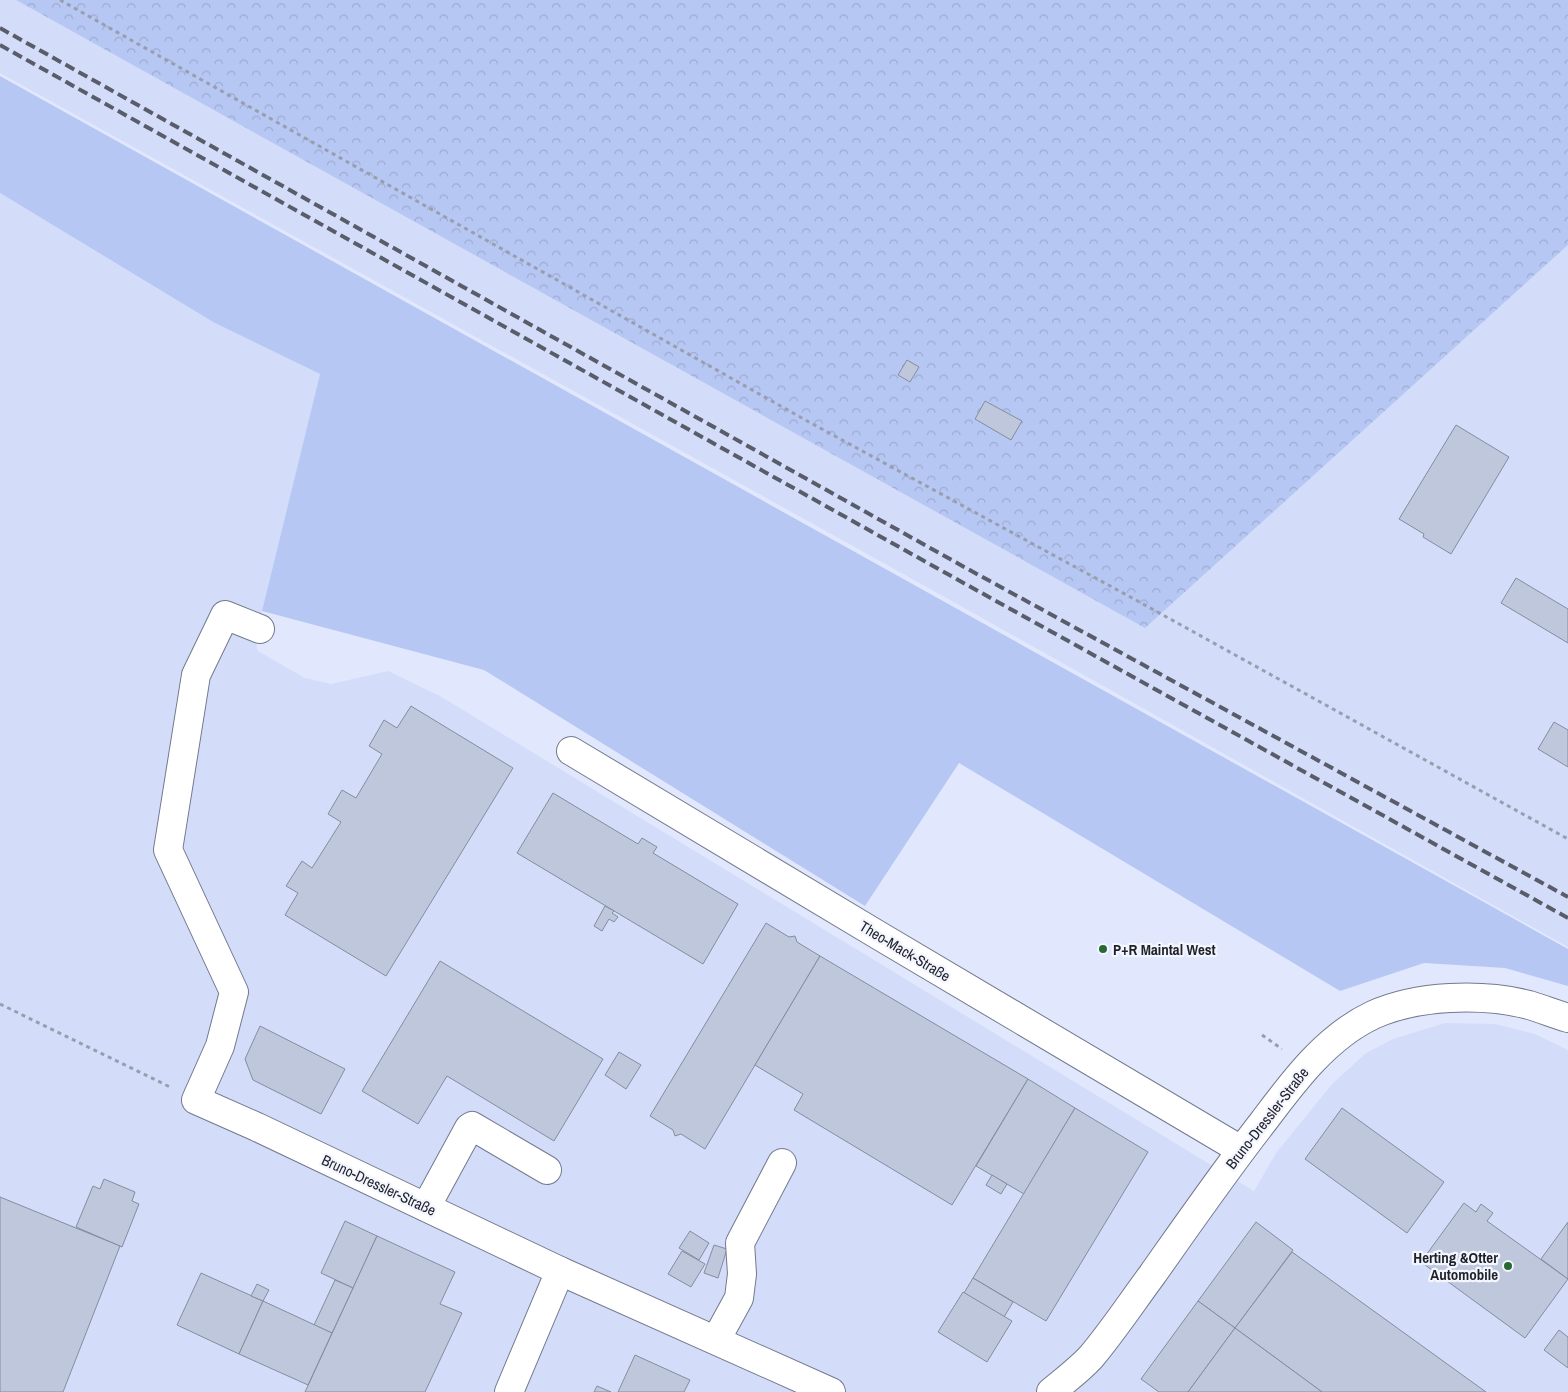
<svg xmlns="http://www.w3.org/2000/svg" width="1568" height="1392" viewBox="0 0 1568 1392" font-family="'Archivo Narrow',sans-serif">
	<defs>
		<pattern id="forest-crowns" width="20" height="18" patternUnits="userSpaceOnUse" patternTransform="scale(1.25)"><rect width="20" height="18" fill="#b7c7f4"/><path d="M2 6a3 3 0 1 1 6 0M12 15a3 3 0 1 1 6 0" fill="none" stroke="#9dabd1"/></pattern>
	</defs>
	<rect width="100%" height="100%" fill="#e1e8fe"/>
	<g fill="#d3ddfa">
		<path d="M0,0h16l1129,627 423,-382v702l-618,-347 -950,-527z"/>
		<path d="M0,193l213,129 107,52 -58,237 -6,33 2,7 47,27 26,6 57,-13 52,25 814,495 22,-38 56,-69 34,-31 27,-14 52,-16 50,1 40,10 33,16v342h-1568z"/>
	</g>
	<path fill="#b7c7f4" d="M0,76l1568,873v37l-63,-18 -81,-5 -84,28 -381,-228 -94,143 -381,-236 -222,-59 58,-237 -107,-52 -213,-129z"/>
	<path fill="url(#forest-crowns)" d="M16,0h1552v245l-423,383z"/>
	<g fill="#bfc7dc" stroke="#858c9f">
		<path d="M907,360l12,7 -9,15 -12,-7z"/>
		<path d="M985,401l37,20 -11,19 -36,-21z"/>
		<path d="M1456,425l53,32 -58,97 -28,-17 1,-3 -25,-15z"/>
		<path d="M1516,578l52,31v34l-67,-40z"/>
		<path d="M411,706l102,62 -127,208 -101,-61 13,-22 -12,-7 16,-25 10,7 29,-46 -13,-8 14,-24 14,8 26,-44 -13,-8 15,-26 13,8z"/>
		<path d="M1554,722l14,8v37l-30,-18z"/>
		<path d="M553,793l85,51 4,-6 15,9 -4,6 85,51 -35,60 -186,-111z"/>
		<path d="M605,906l9,5 -2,2 6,4 -4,5 -5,-3 -7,12 -8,-5z"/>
		<path d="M766,923l23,14 6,-1 2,6 23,14 -115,193 -24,-15 -6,2 -2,-6 -23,-14z"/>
		<path d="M820,956l208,123 -76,126 -158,-95 9,-16 -48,-29z"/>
		<path d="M440,961l163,98 -49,82 -107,-65 -29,48 -56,-33z"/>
		<path d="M260,1026l85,43 -24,45 -68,-34 -8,-21z"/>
		<path d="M619,1052l22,13 -15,24 -21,-14z"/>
		<path d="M1028,1079l47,29 -51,86 -48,-28z"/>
		<path d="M1075,1108l73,44 -102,169 -73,-43z"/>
		<path d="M1342,1108l102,74 -37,51 -102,-74z"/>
		<path d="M992,1175l15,9 -6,10 -15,-9z"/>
		<path d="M104,1179l31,13 -3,9 7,3 -17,43 -46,-20 17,-41 7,3z"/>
		<path d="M0,1197l120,49 -57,146h-63z"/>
		<path d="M1464,1203l12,9 5,-8 12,9 -6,8 81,58 -43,59 -104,-76z"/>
		<path d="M345,1221l32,15 -24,52 -32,-15z"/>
		<path d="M1256,1222l37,28 -58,78 -37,-27z"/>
		<path d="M1568,1222v57l-27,-20z"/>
		<path d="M690,1231l19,12 -10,17 -20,-12z"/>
		<path d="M377,1236l78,36 -15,32 22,9 -37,79h-120z"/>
		<path d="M714,1245l13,4 -9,29 -14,-5z"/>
		<path d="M682,1251l23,13 -14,23 -23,-13z"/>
		<path d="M1292,1252l194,140h-164l-87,-64z"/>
		<path d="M201,1273l62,28 -24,53 -62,-29z"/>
		<path d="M973,1278l40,24 -9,15 -40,-24z"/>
		<path d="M335,1280l18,8 -21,45 -18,-8z"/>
		<path d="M257,1284l12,6 -6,11 -12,-5z"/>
		<path d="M963,1292l49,29 -25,41 -49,-30z"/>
		<path d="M263,1301l69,32 -24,52 -69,-31z"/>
		<path d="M1198,1301l37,27 -47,64h-29l-18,-13z"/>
		<path d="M1235,1328l87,64h-134z"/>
		<path d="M1559,1330l9,7v31l-24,-18z"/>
		<path d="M635,1355l55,25 -6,12h-66z"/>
		<path d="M597,1386l14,6h-17z"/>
	</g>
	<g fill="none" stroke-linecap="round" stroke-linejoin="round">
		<defs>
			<g id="minor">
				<path d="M260,629l-35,-14 -29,60 -28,175 66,142 -14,54 -24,54 61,27 303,144 271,121"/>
				<path d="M571,751l307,184 363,215"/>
				<path d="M426,1207l43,-79 3,-2 75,44"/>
				<path d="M716,1340l23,-42 3,-24 -2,-31 42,-80"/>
				<path d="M509,1392l51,-121"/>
				<path d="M1051,1392c13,-11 28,-22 40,-35 22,-26 41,-55 61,-82 36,-51 72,-103 111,-153 30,-40 63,-85 110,-107 44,-20 109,-22 156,-10 13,4 26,9 39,13"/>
			</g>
		</defs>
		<use href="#minor" stroke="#73798d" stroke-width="30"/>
		<g stroke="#999eaf" stroke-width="3" stroke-dasharray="4 4" stroke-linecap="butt">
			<path d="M60,0l749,422 325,177 434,240"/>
			<path d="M0,1004l170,83"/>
			<path d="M1262,1035l20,14"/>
		</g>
		<use href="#minor" stroke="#fff" stroke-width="28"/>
		<g stroke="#595c69" stroke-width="4" stroke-dasharray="10 5" stroke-linecap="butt">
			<path d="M0,28l966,540 602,329"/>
			<path d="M0,45l960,536 608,337"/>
		</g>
	</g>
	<g fill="#286832" stroke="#f3f6ff" stroke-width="2">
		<circle cx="1103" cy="949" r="5"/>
		<circle cx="1508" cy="1266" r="5"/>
	</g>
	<g text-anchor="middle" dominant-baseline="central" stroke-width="4.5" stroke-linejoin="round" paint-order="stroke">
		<g font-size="15" font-weight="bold" fill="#1f2129" stroke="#f3f6ff" text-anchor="start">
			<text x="1113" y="949">P+R Maintal West</text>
			<text x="1498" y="1257" text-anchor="end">Herting &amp;Otter<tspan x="1498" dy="17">Automobile</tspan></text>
		</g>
		<g font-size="15" fill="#1f2129" stroke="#f3f6ff">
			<text transform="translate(905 951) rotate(31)">Theo-Mack-Straße</text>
			<text transform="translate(1267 1118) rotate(-52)">Bruno-Dressler-Straße</text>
			<text transform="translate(379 1185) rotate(25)">Bruno-Dressler-Straße</text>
		</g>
	</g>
</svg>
